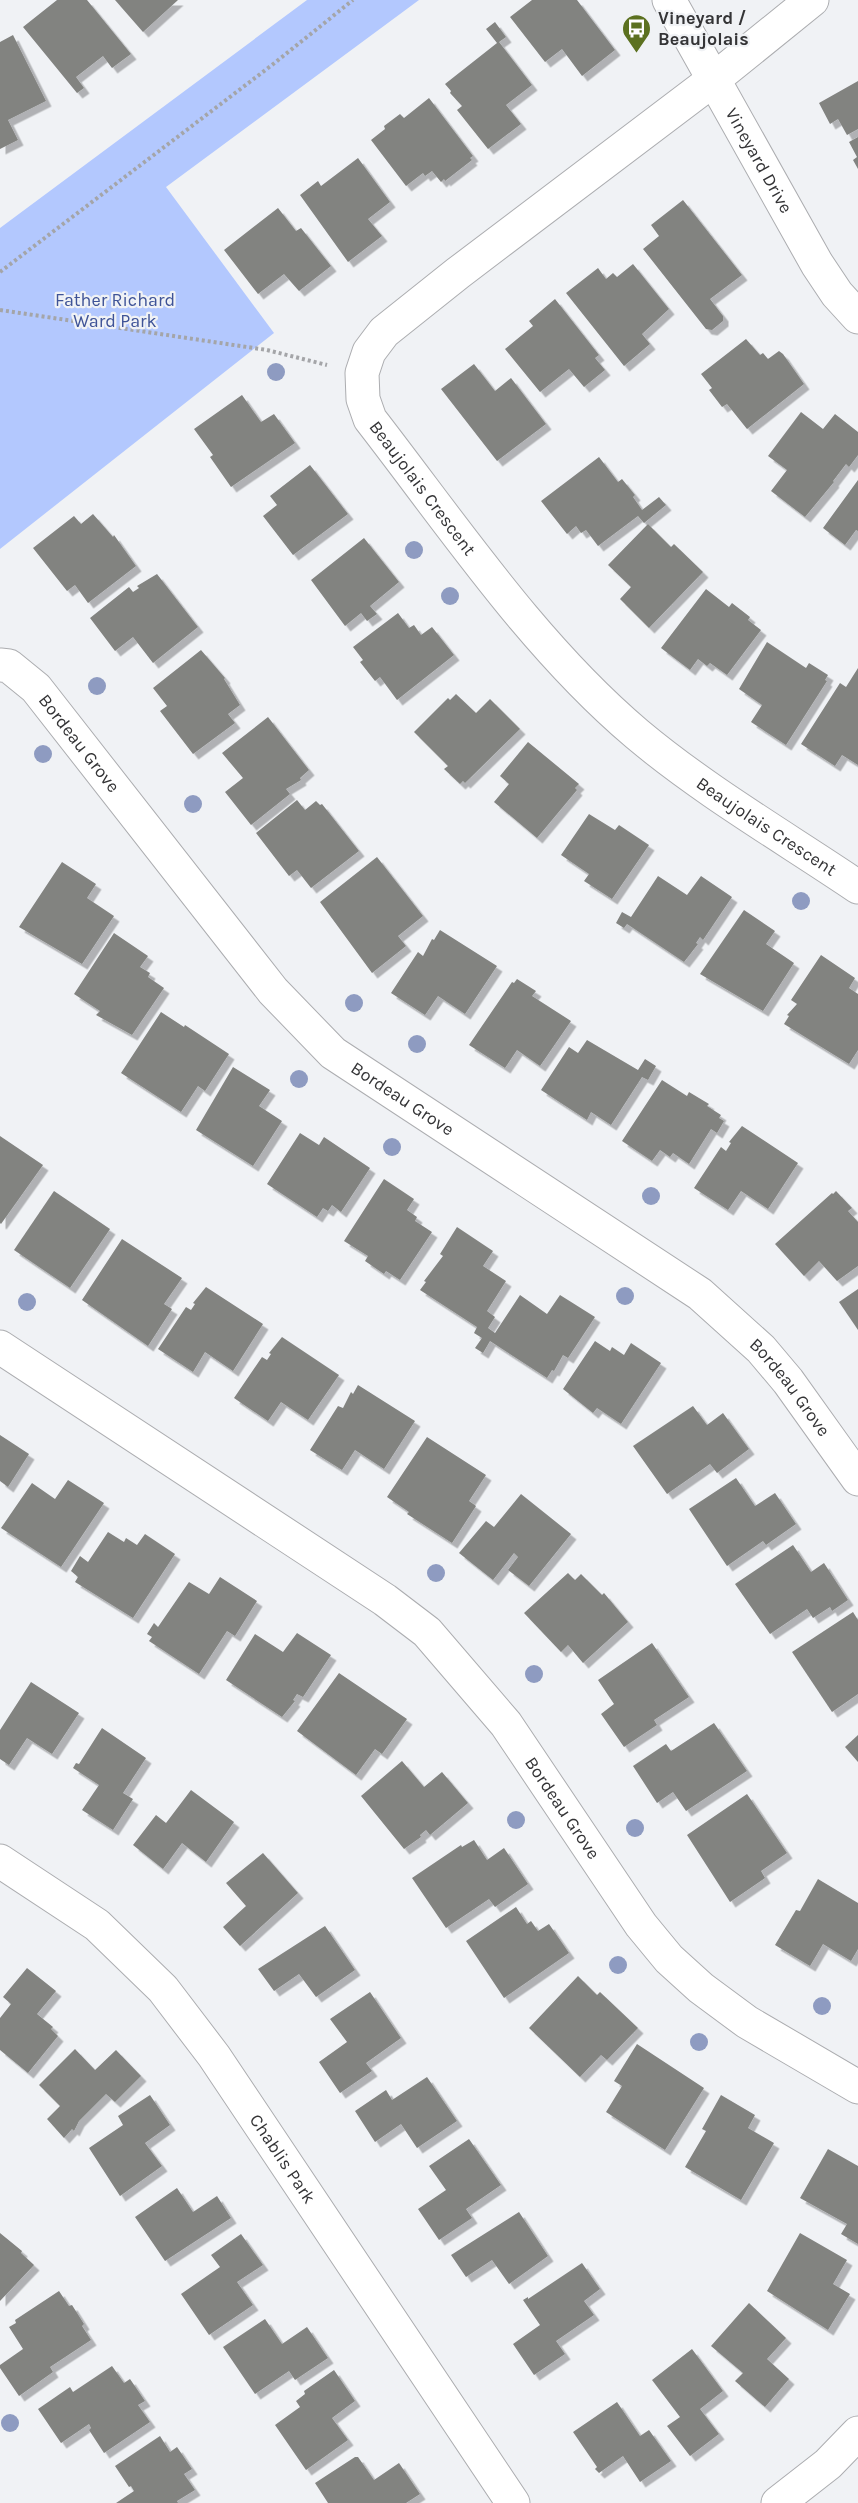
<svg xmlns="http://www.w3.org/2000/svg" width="858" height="2503" viewBox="0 0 858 2503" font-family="Karla,sans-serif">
	<defs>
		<filter id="shadow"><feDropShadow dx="5.5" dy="5.5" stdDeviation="0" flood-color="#0004"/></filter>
	</defs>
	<rect width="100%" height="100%" fill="#f0f2f5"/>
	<path fill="#b3c8fe" d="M307,0h112l-253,187 108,146 -274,216v-321z"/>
	<g fill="#828380" filter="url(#shadow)">
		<path d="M57,0h30l44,54 -19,14 -9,-12 -27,21 8,11 -7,5 -54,-66z"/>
		<path d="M115,0h63l-35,32z"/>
		<path d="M532,0h45l38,50 -33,26 -20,-27 -17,13 -35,-45z"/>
		<path d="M495,22l11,15 -7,5 33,43 -26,20 15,19 -33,25 -31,-39 5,-4 -12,-13 1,-2 -6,-7 52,-41 -11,-14z"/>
		<path d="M13,35l33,66 -38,19 10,20 -18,9v-107z"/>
		<path d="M858,81v48l-11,6 -9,-16 -8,5 -11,-21z"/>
		<path d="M429,98l44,58 -3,2 2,2 -27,21 -1,-2 -3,3 -9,-11 -7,5 -2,-3 -17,13 -35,-46 14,-11 -1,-3 16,-12 4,4z"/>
		<path d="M858,137v32l-5,-9 4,-3 -8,-15z"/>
		<path d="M358,158l32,44 -22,17 14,17 -34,26 -48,-67 18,-14 3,5z"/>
		<path d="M683,200l59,75 -32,24 13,17v5l-11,9 -6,-1 -63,-80 16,-13 -8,-11z"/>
		<path d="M278,208l18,23 5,-3 30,38 -32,25 -15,-17 -26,20 -34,-44z"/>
		<path d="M633,264l36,45 -27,25 8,10 -26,22 -58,-73 32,-25 8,11 7,-6 4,4z"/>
		<path d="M555,299l44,56 -4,3 10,12 -21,17 -15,-18 -29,23 -35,-43 28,-23 -4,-5z"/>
		<path d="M746,339l14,16 3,-2 5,6 11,-8 4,3 21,30 -57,45 -20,-25 -5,3 -13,-17 3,-2 -11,-14z"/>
		<path d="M474,364l21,27 16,-13 35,46 -49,37 -56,-72z"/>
		<path d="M242,395l19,27 13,-8 21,29 -64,44 -21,-30 3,-2 -19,-26z"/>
		<path d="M801,412l22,17 12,-15 23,18v23l-9,12 -3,-3 -13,17 1,1 -29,35 -34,-26 16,-21 -19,-14z"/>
		<path d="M599,457l19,25 4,-3 13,16 -2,2 9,13 17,-13 7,8 -22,18 -6,-7 -40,30 -12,-16 -5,3 -5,-7 -9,8 -26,-33z"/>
		<path d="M310,465l38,49 -55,41 -30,-39 14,-11 -7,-9z"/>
		<path d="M858,480v51l-2,-1 -11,15 -22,-17z"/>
		<path d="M93,514l20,23 1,-2 22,31 -48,37 -13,-18 -8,6 -34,-43 41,-32 7,8z"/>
		<path d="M648,524l23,23 3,-3 29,28 -54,56 -29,-29 11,-12 -23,-22z"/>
		<path d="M364,538l35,44 -29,24 7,8 -10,7 -6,-8 -16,13 -34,-46z"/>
		<path d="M157,574l41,53 -45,36 -20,-26 -18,14 -25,-33 39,-31 4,5 6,-4 -2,-2z"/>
		<path d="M706,589l23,18 3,-4 18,14 -2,3 13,10 -34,45 -17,-12 -3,3 -9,-7 -8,11 -29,-22z"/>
		<path d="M398,613l11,15 5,-3 7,10 11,-8 22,28 -57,45 -17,-23 -5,4 -15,-19 3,-2 -10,-13z"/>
		<path d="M767,642l39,26 3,-5 19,12 -3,5 2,1 -41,64 -35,-23 11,-17 -23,-16z"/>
		<path d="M201,650l24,28 -1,1 16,26 -12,9 7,9 -42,31 -33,-43 7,-5 -14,-18z"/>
		<path d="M858,668v97l-16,-10 -7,11 -34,-22 39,-61 6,4z"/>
		<path d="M456,694l20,19 14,-14 30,30 -55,54 -2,-2 -3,3 -16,-15 4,-3 -34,-34 34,-34 2,2z"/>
		<path d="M268,717l41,53 -9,8 1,2 -15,9 4,5 -39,31 -26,-33 18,-14 -21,-25z"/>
		<path d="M528,742l51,42 -4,4 2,2 -40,48 -43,-36 15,-18 -9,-8z"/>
		<path d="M297,800l8,10 11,-9 4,4 2,-1 37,47 -48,37 -14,-18 -8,6 -33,-43z"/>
		<path d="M589,814l26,16 4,-5 30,20 -37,54 -28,-18 5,-7 -28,-19z"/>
		<path d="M377,857l46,59 -25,20 8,10 -34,27 -52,-71z"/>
		<path d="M62,862l34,22 -9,14 27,18 -32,48 -63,-37z"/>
		<path d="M658,876l29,19 14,-19 31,21 -29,43 -3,-3 -4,6 2,1 -14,18 -57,-38 -3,4 -8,-5 6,-11 9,5z"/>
		<path d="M744,910l31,21 -9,13 28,19 -31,48 -63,-37z"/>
		<path d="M440,930l57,36 -32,48 -27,-18 -13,19 -34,-22 27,-41 5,4 9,-17 2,1z"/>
		<path d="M114,933l34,23 -8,11 10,6 -2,4 16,11 -32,47 -36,-20 4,-4 -26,-17z"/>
		<path d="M821,955l34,23 -6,10 9,6v56l-9,14 -65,-40 5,-8 -2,-1 10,-11 -6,-4z"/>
		<path d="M517,979l19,12 -4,5 39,25 -31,45 -23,-16 -12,18 -36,-23 43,-63 2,1z"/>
		<path d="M161,1012l23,15 1,-2 44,29 -24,37 -7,-5 -17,26 -60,-39z"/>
		<path d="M587,1040l51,30 7,-11 11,7 -8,14 -6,-3 -31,48 -20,-13 -4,8 -46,-30 28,-43 9,6z"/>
		<path d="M233,1067l37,23 -11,16 23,15 -29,45 -57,-36z"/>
		<path d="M662,1080l25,16 2,-4 20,12 -2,2 14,9 -2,3 5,3 -7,12 -6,-4 -22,35 -16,-11 -3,4 -10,-7 -8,11 -30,-20z"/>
		<path d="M742,1126l56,37 -30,46 -27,-18 -13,19 -34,-22 27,-41 5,4 5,-8 -2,-1z"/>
		<path d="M300,1133l19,12 5,-8 46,31 -29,44 -9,-7 -4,6 -5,-3 -6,9 -50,-33z"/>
		<path d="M0,1136l43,29 -42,59 -1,-1z"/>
		<path d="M384,1179l30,20 -7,11 10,7 -2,4 17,11 -32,48 -14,-9 -2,3 -19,-13 3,-5 -24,-15z"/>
		<path d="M54,1191l56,38 -40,59 -56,-38z"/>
		<path d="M836,1191l16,17 -4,3 10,11v44l-21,15 -18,-20 -15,15 -29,-32 57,-51 1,1z"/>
		<path d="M457,1227l36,24 -10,15 23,15 -19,30 8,6 -7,11 7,5 25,-38 27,19 13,-19 35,22 -27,41 -5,-3 -9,16 -2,-1 -5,8 -57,-37 -7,12 -8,-5 7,-10 -8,-5 3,-6 -57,-37 6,-8 -2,-1 19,-25 -3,-2z"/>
		<path d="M122,1239l60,39 -18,26 8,5 -24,37 -66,-46z"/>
		<path d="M206,1287l57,37 -30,47 -28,-19 -12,20 -35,-23 28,-42 5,3 4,-6 -2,-1z"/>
		<path d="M858,1289v41l-19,-28z"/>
		<path d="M282,1337l57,38 -31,45 -27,-18 -13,19 -34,-23 28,-41 5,3 4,-6 -2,-1z"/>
		<path d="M595,1341l15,10 2,-4 12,8 7,-12 30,20 -40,61 -24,-16 -4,5 -30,-24z"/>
		<path d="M358,1385l57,36 -31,48 -29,-19 -13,20 -32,-20 28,-44 5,2 8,-16 2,2z"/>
		<path d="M693,1406l14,19 16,-12 26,36 -32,24 -7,-9 -43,30 -34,-48z"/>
		<path d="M0,1435l29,19 -21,33 -8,-6z"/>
		<path d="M427,1437l59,38 -17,26 7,5 -24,37 -45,-29 2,-2 -22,-15z"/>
		<path d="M736,1478l19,28 20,-13 21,31 -30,21 -3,-4 -36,25 -38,-57z"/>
		<path d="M68,1480l36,23 -43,64 -60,-39 31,-45 23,16z"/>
		<path d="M521,1494l50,40 -42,52 -21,-16 10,-13 -4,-4 -21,27 -34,-27 27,-32 8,6z"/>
		<path d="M108,1532l16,10 2,-4 11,7 8,-11 30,20 -42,64 -58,-36 3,-5 -7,-6 9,-15 8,6z"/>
		<path d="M793,1545l18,27 13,-9 24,37 -16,11 -2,-4 -17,11 -6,-9 -37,25 -35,-50z"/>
		<path d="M568,1573l7,7 6,-6 21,21 2,-2 24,29 -45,41 -15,-18 -7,7 -37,-39z"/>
		<path d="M220,1577l37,24 -22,35 -8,-5 -28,43 -50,-33 3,-4 -5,-3 7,-11 4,4 31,-45 20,12z"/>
		<path d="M853,1612l5,8v74l-26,18 -40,-60z"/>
		<path d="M297,1633l34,22 -28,42 -6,-3 -4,6 2,1 -13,16 -56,-37 29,-46 28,18z"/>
		<path d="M652,1643l37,54 -35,23 3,5 -33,22 -23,-33 13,-10 -16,-24z"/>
		<path d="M339,1673l68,46 -25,35 -7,-5 -19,26 -59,-44z"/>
		<path d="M31,1682l48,31 -27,41 -25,-16 -18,27 -9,-6v-29z"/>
		<path d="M714,1723l33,48 -61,40 -13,-19 -16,11 -24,-37 33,-22 5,7z"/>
		<path d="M102,1728l44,30 -23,35 10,6 -20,31 -31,-20 17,-25 -26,-17 3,-5 3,1z"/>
		<path d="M858,1735v27l-13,-15z"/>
		<path d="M402,1761l22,26 18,-15 26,31 -38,32 -4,-5 -6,5 1,2 -17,12 -43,-53z"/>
		<path d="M191,1790l43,32 -28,40 -24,-19 -19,26 -30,-24 23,-30 10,8z"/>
		<path d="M747,1794l40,59 -26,18 4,7 -35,24 -43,-67z"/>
		<path d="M474,1840l13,20 17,-12 24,36 -33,23 -6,-8 -43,29 -34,-50 49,-33 1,2z"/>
		<path d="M263,1853l35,40 -58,53 -17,-19 23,-21 -20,-23z"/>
		<path d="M818,1879l40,24v46l-7,12 -28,-17 -13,22 -35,-21 21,-35 4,1z"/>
		<path d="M516,1907l11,17 4,-3 7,10 11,-7 20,29 -65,45 -38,-57z"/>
		<path d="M325,1926l30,44 -39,27 -17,-23 -25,17 -16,-22z"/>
		<path d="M27,1968l29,23 -19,23 16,13 -2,2 7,7 -30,37 -28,-23v-32l11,-14 -8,-7z"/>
		<path d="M578,1976l19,19 3,-3 38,36 -31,32 -6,-5 -21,22 -51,-49z"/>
		<path d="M370,1992l31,46 -35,25 6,8 -32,22 -21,-31 28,-20 -17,-23z"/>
		<path d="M637,2044l67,44 -39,62 -59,-38 16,-26 -8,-5z"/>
		<path d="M75,2049l20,21 21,-20 25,26 -26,26 -9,-8 -27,27 -5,10 -2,-2 -8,9 -17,-19 13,-13 -21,-21z"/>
		<path d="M427,2077l30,44 -40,27 -16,-24 -26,18 -20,-31 31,-21 6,10z"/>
		<path d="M150,2095l20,30 -25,18 17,23 -42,30 -31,-48 34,-23 -5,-9z"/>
		<path d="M721,2095l34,20 -7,13 26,15 -33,57 -56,-33 21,-36 -4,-2z"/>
		<path d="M469,2139l32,46 -35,24 6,9 -33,22 -21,-31 28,-19 -17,-24z"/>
		<path d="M828,2149l30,17v78l-17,-10 6,-10 -47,-26z"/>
		<path d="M177,2188l16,24 24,-16 14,22 -66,43 -30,-44z"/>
		<path d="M519,2212l29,44 -39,28 -17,-24 -26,17 -15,-22z"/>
		<path d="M0,2233l22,18 -1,2 13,12 -34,36z"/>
		<path d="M800,2233l47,27 -14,24 17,10 -22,36 -61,-39z"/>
		<path d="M241,2234l22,31 -26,17 16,23 -44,30 -28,-41 39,-27 -9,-12z"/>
		<path d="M582,2263l18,26 -16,12 10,14 -38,26 9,13 -31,21 -21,-31 27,-19 -17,-25 5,-3v2z"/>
		<path d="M59,2291l10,15 3,-1 12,19 -2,2 9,14 -41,27 3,5 -34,24 -19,-28v-3l23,-16 -14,-22 7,-4 -1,-3z"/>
		<path d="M749,2303l37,35 -19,21 22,20 -24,28 -30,-26 8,-8 -32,-27z"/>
		<path d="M265,2319l17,25 25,-17 21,31 -33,22 -6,-9 -34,23 -32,-47z"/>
		<path d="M692,2349l31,42 -23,18 19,25 -29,22 -23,-30 13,-9 -28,-37z"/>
		<path d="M112,2366l12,17 6,-4 15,22 -7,4 12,17 -46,31 -15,-23 2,-2 -2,-4 -28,19 -23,-34 32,-22 3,5z"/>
		<path d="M334,2370l21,31 -23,17 16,22 -42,30 -31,-45 25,-18 -4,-6 9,-7 -1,-3z"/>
		<path d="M617,2402l23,34 9,-6 22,31 -31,21 -17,-26 -24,17 -4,-4 2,-2 -24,-35z"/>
		<path d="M160,2436l10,16 7,-5 15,22 -8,5 11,16 -18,11 1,2h-62l18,-12 -3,-5 -2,1 -14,-21z"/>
		<path d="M355,2457h3l16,23 25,-17 21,31 -14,9h-78l-13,-20z"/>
	</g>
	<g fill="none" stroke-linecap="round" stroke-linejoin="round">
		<defs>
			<g id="street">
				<path id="s1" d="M669,0l148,264 20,30 21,23"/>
				<path id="s2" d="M812,0l-99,80 -255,193 -74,59 -15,20 -7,21 1,26 7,20c83,107 163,227 267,315 68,57 147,103 221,153"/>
				<path id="s3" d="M0,665l9,1 27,22 237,303 60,62 367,241 61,55 27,32 70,98"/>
				<path id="s4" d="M0,1347l385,253 42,32 79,92 135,201 28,34 32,29 46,34 111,65"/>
				<path id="s5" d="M0,1861l97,64 66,64 51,67 299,447"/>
				<path d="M778,2503l50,-39 30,-31"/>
			</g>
		</defs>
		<use href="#street" stroke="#acadb0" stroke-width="35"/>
		<g stroke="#a4a5a8" stroke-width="4" stroke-dasharray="3 3" stroke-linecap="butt">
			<path d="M0,272l272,-207 81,-65"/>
			<path d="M0,310l267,40 60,15"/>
		</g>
		<use href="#street" stroke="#fff" stroke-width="33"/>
	</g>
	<g fill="#8e9bc1">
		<circle cx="276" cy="372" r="9"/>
		<circle cx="414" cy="550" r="9"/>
		<circle cx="450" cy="596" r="9"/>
		<circle cx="97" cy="686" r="9"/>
		<circle cx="43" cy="754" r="9"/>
		<circle cx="193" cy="804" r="9"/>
		<circle cx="801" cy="901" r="9"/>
		<circle cx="354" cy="1003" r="9"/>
		<circle cx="417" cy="1044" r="9"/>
		<circle cx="299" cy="1079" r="9"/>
		<circle cx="392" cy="1147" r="9"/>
		<circle cx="651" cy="1196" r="9"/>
		<circle cx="625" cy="1296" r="9"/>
		<circle cx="27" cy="1302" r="9"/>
		<circle cx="436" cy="1573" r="9"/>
		<circle cx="534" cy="1674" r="9"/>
		<circle cx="516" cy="1820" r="9"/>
		<circle cx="635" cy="1828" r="9"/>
		<circle cx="618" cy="1965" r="9"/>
		<circle cx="822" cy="2006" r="9"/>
		<circle cx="699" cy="2042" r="9"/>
		<circle cx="10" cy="2423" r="9"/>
	</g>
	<defs>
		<symbol id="bus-pin" viewBox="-11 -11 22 30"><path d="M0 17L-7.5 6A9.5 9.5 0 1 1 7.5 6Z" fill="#5c7120" stroke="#f0f2f5"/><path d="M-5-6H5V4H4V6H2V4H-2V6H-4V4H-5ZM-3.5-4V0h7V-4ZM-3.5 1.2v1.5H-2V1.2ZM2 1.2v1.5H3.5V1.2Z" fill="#fff"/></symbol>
	</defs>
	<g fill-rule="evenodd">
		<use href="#bus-pin" x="620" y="12" width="33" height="45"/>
	</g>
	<g text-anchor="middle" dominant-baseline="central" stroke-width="4.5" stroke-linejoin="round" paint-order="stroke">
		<g font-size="18" font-weight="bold" fill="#343436" stroke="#f0f2f5" text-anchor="start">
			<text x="658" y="18">Vineyard /<tspan x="658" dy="21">Beaujolais</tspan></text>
		</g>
		<g font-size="18" fill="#343436" stroke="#f0f2f5">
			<text stroke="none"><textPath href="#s1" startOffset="184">Vineyard Drive</textPath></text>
			<text stroke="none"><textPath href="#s2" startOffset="723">Beaujolais Crescent</textPath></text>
			<text stroke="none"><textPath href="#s3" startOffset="114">Bordeau Grove</textPath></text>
			<text stroke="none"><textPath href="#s2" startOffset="1209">Beaujolais Crescent</textPath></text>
			<text stroke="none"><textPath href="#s3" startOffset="598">Bordeau Grove</textPath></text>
			<text stroke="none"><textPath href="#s3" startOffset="1084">Bordeau Grove</textPath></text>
			<text stroke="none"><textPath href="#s4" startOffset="736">Bordeau Grove</textPath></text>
			<text stroke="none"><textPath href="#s5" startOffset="416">Chablis Park</textPath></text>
		</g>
		<g font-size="18" fill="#3e5397" stroke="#f0f2f5">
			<text x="115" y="300">Father Richard<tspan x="115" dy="21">Ward Park</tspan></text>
		</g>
	</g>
</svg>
